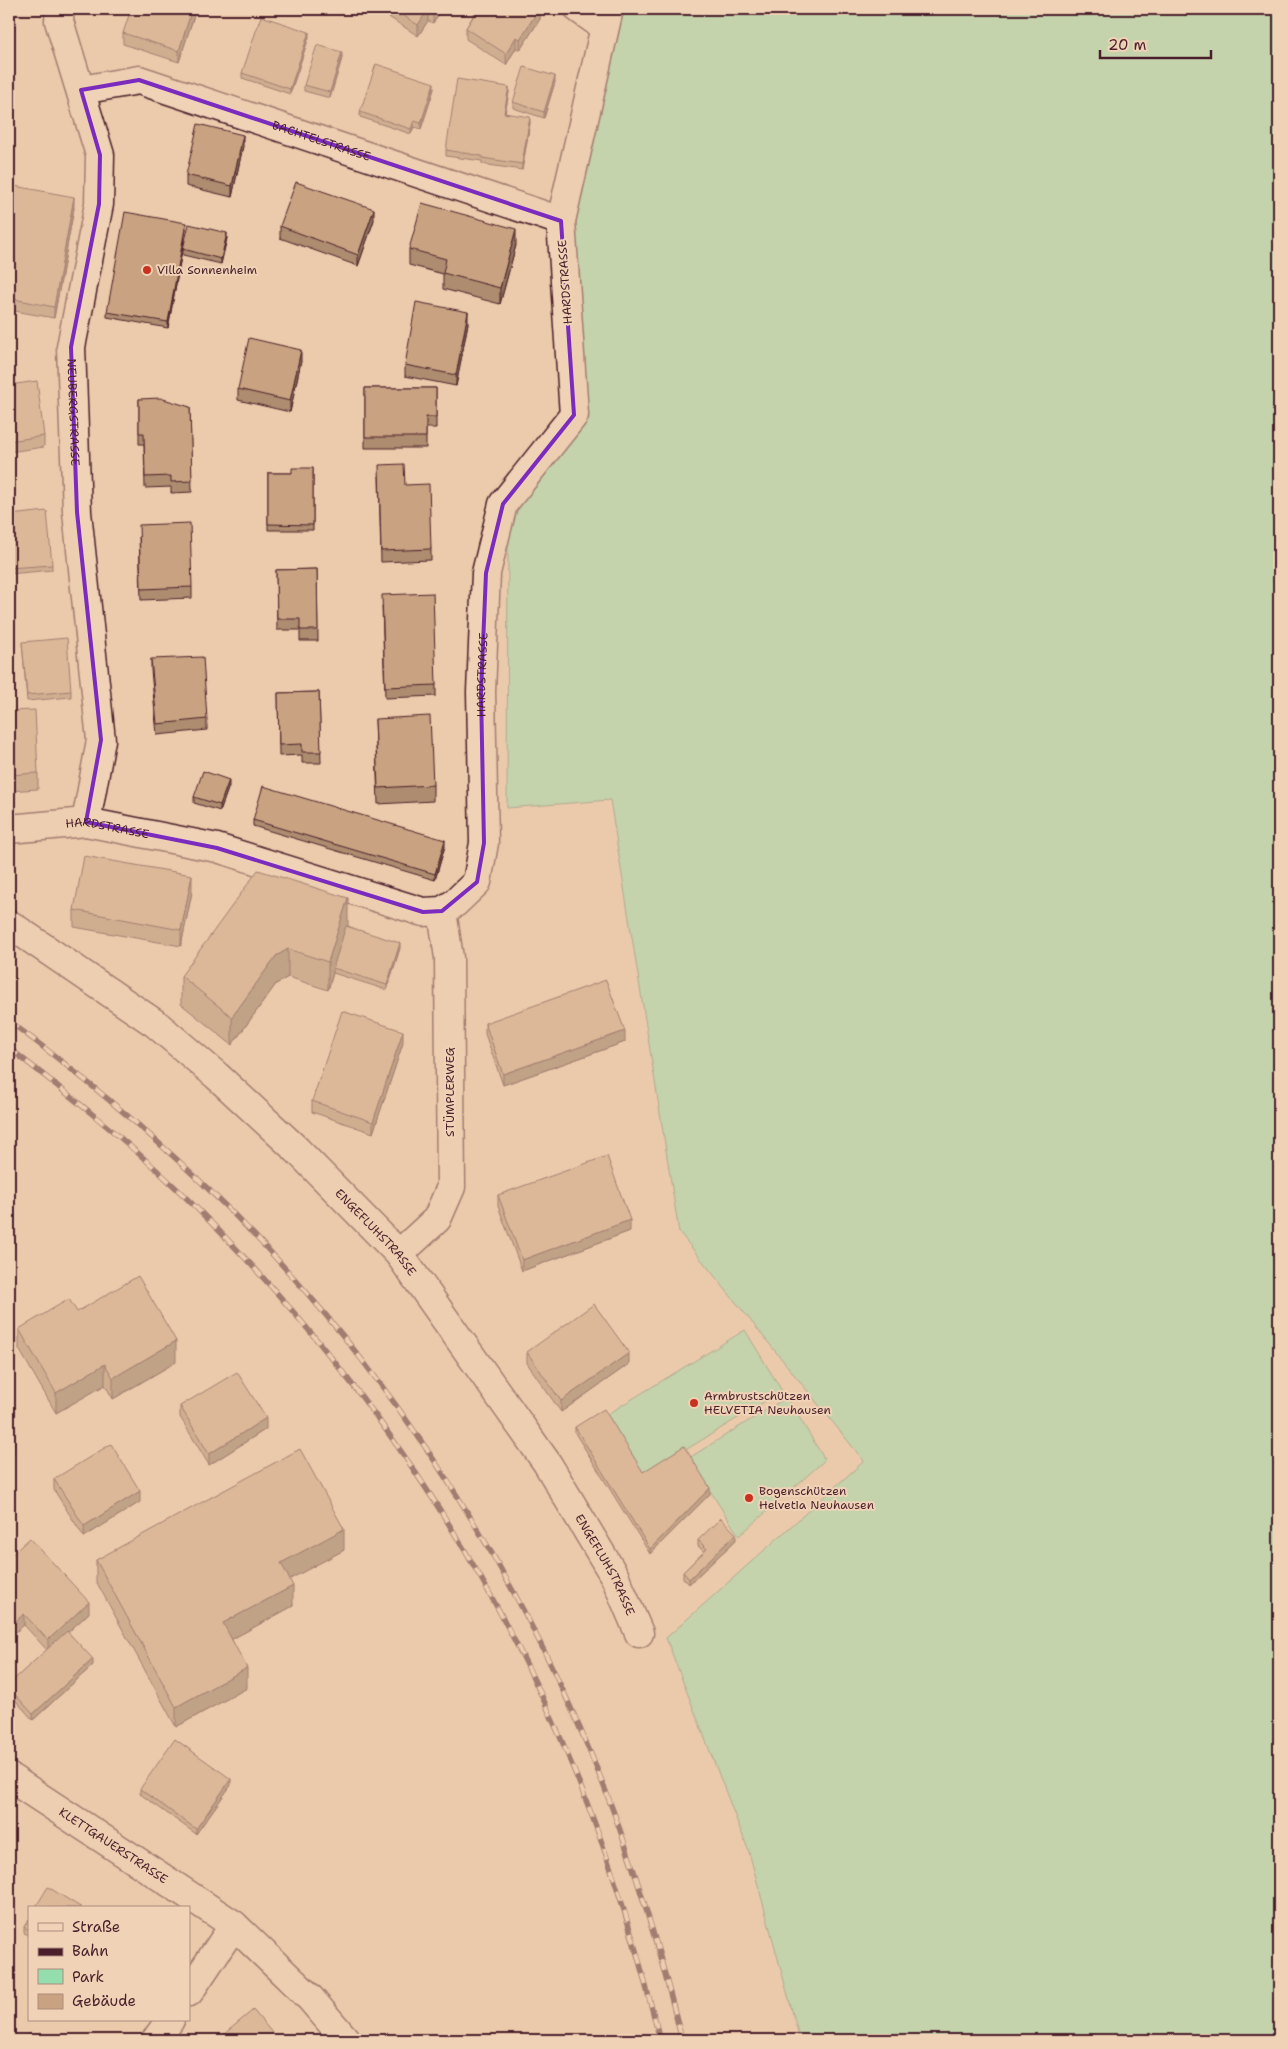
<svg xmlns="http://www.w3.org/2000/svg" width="1288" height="2049" viewBox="0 0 1288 2049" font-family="'Shantell Sans',sans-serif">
	<rect width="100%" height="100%" fill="#ebcbab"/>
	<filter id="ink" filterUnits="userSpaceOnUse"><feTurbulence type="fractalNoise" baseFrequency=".02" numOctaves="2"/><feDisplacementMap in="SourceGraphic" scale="10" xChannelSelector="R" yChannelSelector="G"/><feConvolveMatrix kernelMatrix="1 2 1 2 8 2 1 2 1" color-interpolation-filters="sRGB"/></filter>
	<g filter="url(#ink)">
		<g fill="#94ddad" stroke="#6f7e6c">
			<path d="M623,9h656v2031h-479l-51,-188 -83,-214 198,-177 -185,-229 -69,-432 -103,8 1,-284 69,-143 -3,-159z"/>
			<path d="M745,1330l37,61 -139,85 -37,-61z"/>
			<path d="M787,1397l38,63 -86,76 -50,-78z"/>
		</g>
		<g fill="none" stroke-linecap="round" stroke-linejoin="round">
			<defs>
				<g id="minor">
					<path id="s1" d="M60,9l-1,12 41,134 -1,49 -28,143 6,165 24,228 -15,82"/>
					<path d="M579,9l25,18"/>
					<path id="s2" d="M81,90l58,-10 422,141"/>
					<path id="s3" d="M9,829l77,-7 131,26 206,64 19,-1 13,-8 22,-21 7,-39 -3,-151 5,-119 17,-69 71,-89 -13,-194 48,-212"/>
					<path id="s4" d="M9,924l147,100 61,52 80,74 102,104 148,209 68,114 24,56"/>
					<path d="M399,1254l38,-35 14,-32 -2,-229 -7,-47"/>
					<path d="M189,1992l45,-67"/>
					<path d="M156,2040l14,-20"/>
				</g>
				<g id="major">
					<path id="s5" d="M9,1777l225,148 76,73 36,42"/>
				</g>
			</defs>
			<use href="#minor" stroke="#4a1f2b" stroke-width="31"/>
			<use href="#major" stroke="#4a1f2b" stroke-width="31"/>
			<use href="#minor" stroke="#f0d3b7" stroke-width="28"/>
			<use href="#major" stroke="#f0d3b7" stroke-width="28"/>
			<defs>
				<g id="rail">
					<path d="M9,1021c67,50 131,103 192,161 177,168 315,379 404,607 31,81 56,166 77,251"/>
					<path d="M9,1048c58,45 115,90 168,141 176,169 316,373 405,601 33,82 57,166 78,250"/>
				</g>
			</defs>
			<use href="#rail" stroke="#4a1f2b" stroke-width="5.5"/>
			<use href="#rail" stroke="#f0d3b7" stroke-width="4" stroke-dasharray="11" stroke-linecap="butt"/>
		</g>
		<g fill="#ad8c6f" stroke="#4a1f2b">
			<path d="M196,9l-17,53 -56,-18v-11z"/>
			<path d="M378,9h64l-9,14 -5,-2 -10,15 -40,-26z"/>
			<path d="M473,9h67v10l-20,31 -4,-2 -10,17 -40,-26v-11l7,-12z"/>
			<path d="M309,37l-19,57 -48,-16v-5z"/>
			<path d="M342,58l-12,40 -26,-7v-6z"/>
			<path d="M555,82l-11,36 -31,-10v-6z"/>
			<path d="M434,89l-13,40 -7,-2 -3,7 -51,-17v-5z"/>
			<path d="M509,92l-4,21 25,10 -8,47 -40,-6v-3l-36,-5v-6z"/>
			<path d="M243,146l-11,51 -46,-11v-11z"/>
			<path d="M9,185l65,23 -20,110 -45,-8z"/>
			<path d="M374,220l-16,46 -78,-28v-12z"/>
			<path d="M186,229l-18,99 -61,-11v-5z"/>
			<path d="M227,238l-6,26 -38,-9v-6z"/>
			<path d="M516,245l-16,59 -57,-15v-15l-34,-9v-16z"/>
			<path d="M468,323l-12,63 -51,-10v-11z"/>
			<path d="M301,361l-11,51 -52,-12v-11z"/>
			<path d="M9,385l35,51v11l-35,5z"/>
			<path d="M365,388h71v40h-10v20h-61z"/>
			<path d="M139,399l51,8 2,85 -21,1v-6l-26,1 -1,-44h-5z"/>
			<path d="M9,453l3,34v11h-3z"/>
			<path d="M313,468v62h-45v-57h24z"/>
			<path d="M379,476l26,9 26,64v11l-50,2z"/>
			<path d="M9,515l43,50v5l-43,4z"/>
			<path d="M139,536l53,51v11l-51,2z"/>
			<path d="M317,569l1,72h-18v-11h-23l-1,-60z"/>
			<path d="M382,606l54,79v11l-51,2z"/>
			<path d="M22,642l49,49v6l-44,4z"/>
			<path d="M151,659l56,60v11l-50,5 -6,-65z"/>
			<path d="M319,692l2,71h-19v-8l-23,1 -1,-63z"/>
			<path d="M9,711l29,62v16l-29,2z"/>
			<path d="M375,719l58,66v16l-55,3z"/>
			<path d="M229,786l-9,25 -26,-8v-6z"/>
			<path d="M253,820l192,26 -10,34 -182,-54z"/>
			<path d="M192,892l-11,54 -107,-19v-17z"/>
			<path d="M348,926l52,22 -13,42 -54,-17 -5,17 -40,-13 -12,7 -44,61 -51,-41v-28z"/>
			<path d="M485,1023l140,19 -122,43 -18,-51z"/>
			<path d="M403,1043l-30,90 -61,-21v-11z"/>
			<path d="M498,1195l132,36 -108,40 -24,-65z"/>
			<path d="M77,1312l99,50 -63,37 -8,-14 -49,28 -37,-64v-20z"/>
			<path d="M527,1352l102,12 -68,48 -34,-49z"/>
			<path d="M180,1406l86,23 -57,36 -29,-48z"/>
			<path d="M575,1427l68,45 67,22 -60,60 -75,-121z"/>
			<path d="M54,1479l86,23 -56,35 -30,-47z"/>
			<path d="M698,1540h38l-47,44 -6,-6v-6l21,-20 -6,-6z"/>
			<path d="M344,1550l-55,29 4,27 -61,33 15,49 -71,39 -80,-146v-21z"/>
			<path d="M9,1557l80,56 -21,19 25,33 -60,55 -24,-27v-9l38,-34 -23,-25z"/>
			<path d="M231,1785l-35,49 -56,-40v-5z"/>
			<path d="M29,1919v17l-5,-3v-6z"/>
		</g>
		<g fill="#8d725a" stroke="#4a1f2b">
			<path d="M192,9h4l-17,53v-11z"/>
			<path d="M428,9v12l-10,15v-11z"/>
			<path d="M435,9h7l-9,14v-11z"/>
			<path d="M539,9h1v10l-20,31v-11z"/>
			<path d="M309,32v5l-19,57v-5z"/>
			<path d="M516,37v11l-10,17v-11z"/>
			<path d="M342,52v6l-12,40v-6z"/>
			<path d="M555,76v6l-11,36v-6z"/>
			<path d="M434,83v6l-13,40v-6z"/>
			<path d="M509,87v5l-5,27v-6z"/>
			<path d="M530,117v6l-8,47v-6z"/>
			<path d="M414,121v6l-3,7v-5z"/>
			<path d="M243,135v11l-11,51v-11z"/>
			<path d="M74,197v11l-20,110v-11z"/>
			<path d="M374,209v11l-16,46v-11z"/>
			<path d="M186,223v6l-18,99v-6z"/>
			<path d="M516,229v16l-16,59v-16z"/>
			<path d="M227,233v5l-6,26v-5z"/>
			<path d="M468,312v11l-12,63v-11z"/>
			<path d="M301,350v11l-11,51v-11z"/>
			<path d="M229,780v6l-9,25v-6z"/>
			<path d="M445,840v6l-10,34v-6z"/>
			<path d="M192,875v17l-11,54v-16z"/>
			<path d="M348,898v28l-13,42h-2v5l-5,17v-28z"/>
			<path d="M400,943v5l-13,42v-5z"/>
			<path d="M288,949v28l-12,7 -44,61v-28l44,-61z"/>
			<path d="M403,1031v12l-30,90v-11z"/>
			<path d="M625,1031v11l-122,43v-11z"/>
			<path d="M630,1220v11l-108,40v-11z"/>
			<path d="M176,1341v21l-63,37v-21z"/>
			<path d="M629,1353v11l-68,48v-11z"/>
			<path d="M105,1364v21l-49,28v-20z"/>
			<path d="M266,1418v11l-57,36v-11z"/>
			<path d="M14,1433v21l-5,3v-21z"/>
			<path d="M710,1488v6l-60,60v-5z"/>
			<path d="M140,1491v11l-56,35v-11z"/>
			<path d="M344,1529v21l-63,34v-21z"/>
			<path d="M736,1534v6l-47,44v-5z"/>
			<path d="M293,1586v20l-70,38v-21z"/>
			<path d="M89,1602v11l-41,38v-11z"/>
			<path d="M24,1614v11l-15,13v-11z"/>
			<path d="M93,1659v6l-60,55v-6z"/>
			<path d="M247,1668v20l-71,39v-20z"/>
			<path d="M231,1779v6l-35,49v-5z"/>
		</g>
		<g fill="#c9a381" stroke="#4a1f2b">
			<path d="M131,9h61l-13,42 -56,-18z"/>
			<path d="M393,9h42l-2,3 -5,-3 -10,16z"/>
			<path d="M478,9h61l-19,30 -4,-2 -10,17 -40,-26z"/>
			<path d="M261,16l48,16 -19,57 -48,-16z"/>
			<path d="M317,45l25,7 -12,40 -26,-7z"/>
			<path d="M376,64l58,19 -13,40 -7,-2 -3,8 -51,-17z"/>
			<path d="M524,67l31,9 -11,36 -31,-10z"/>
			<path d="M457,79l52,8 -5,26 26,4 -8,47 -40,-6v-2l-36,-6z"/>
			<path d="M198,124l45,11 -11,51 -46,-11z"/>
			<path d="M296,182l78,27 -16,46 -78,-29z"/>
			<path d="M9,185l65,12 -20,110 -45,-9z"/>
			<path d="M422,203l94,26 -16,59 -57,-15 3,-14 -37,-10z"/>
			<path d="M125,212l61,11 -18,99 -61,-10z"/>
			<path d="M189,224l38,9 -6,26 -38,-10z"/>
			<path d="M416,302l52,10 -12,63 -51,-10z"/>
			<path d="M249,338l52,12 -11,51 -52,-12z"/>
			<path d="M37,381l7,55 -35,5v-56z"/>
			<path d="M365,388h71v29h-10v20h-61z"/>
			<path d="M160,398l30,9 2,74 -21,1v-6l-26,1 -1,-44h-5v-34z"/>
			<path d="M9,453l3,34h-3z"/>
			<path d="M404,464l1,21 24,-1 2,65 -50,2 -2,-86z"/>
			<path d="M292,468h21v57l-45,-1v-51h24z"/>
			<path d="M47,511l5,54 -43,3v-53z"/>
			<path d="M190,523l2,64 -51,2 -2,-64z"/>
			<path d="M317,569l1,61h-18v-11h-23l-1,-49z"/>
			<path d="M433,593l3,92 -51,2 -3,-92z"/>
			<path d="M67,638l4,53 -44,4 -5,-53z"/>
			<path d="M203,657l4,62 -50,5 -6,-65z"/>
			<path d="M319,692l2,60h-19v-8l-23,1 -1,-52z"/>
			<path d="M35,710l3,63 -29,2v-64z"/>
			<path d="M430,716l3,69 -55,3 -3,-69z"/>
			<path d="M203,771l26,9 -9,25 -26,-8z"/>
			<path d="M263,786l182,54 -10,34 -182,-54z"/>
			<path d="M84,856l108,19 -11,55 -107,-20z"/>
			<path d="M258,870l90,28 -20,64 -40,-13 -12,7 -44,61 -51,-41z"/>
			<path d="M346,926l54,17 -13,42 -54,-17z"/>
			<path d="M606,980l19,51 -122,43 -18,-51z"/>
			<path d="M342,1011l61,20 -30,91 -61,-21z"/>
			<path d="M607,1156l23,64 -108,40 -24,-65z"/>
			<path d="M138,1276l38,65 -63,37 -8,-14 -49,29 -37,-64 50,-30 8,13z"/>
			<path d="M594,1304l35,49 -68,48 -34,-49z"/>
			<path d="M237,1372l29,46 -57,36 -29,-48z"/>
			<path d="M604,1409l39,63 41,-26 26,42 -60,61 -75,-122z"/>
			<path d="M9,1424l5,9 -5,3z"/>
			<path d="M111,1444l29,47 -56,35 -30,-47z"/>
			<path d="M300,1449l44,80 -63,34 12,23 -70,37 24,45 -71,39 -80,-147z"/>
			<path d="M721,1518l15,16 -47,45 -6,-7 24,-23 -9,-9z"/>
			<path d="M30,1538l59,64 -41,38 -24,-26 -15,13v-70z"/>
			<path d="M67,1631l26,28 -60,55 -24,-26v-4z"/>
			<path d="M175,1739l56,40 -35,50 -56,-40z"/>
			<path d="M48,1887l34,21h-47z"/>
			<path d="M29,1919v11l-5,-3z"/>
			<path d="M253,2010l25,30h-61z"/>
			<path d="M29,2033l10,7h-15z"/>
		</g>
	</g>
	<path d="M0 0H1288V2049H0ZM139,80l422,141 13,194 -71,89 -17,69 -5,119 3,151 -7,39 -35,29 -19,1 -206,-64 -131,-26 15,-82 -24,-228 -6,-165 28,-143 1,-49 -19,-65z" fill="#ebcbab" fill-opacity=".55" fill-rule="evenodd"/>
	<path fill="none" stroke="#7b2cbf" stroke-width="4" stroke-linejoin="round" d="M139,80l422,141 13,194 -71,89 -17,69 -5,119 3,151 -7,39 -35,29 -19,1 -206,-64 -131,-26 15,-82 -24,-228 -6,-165 28,-143 1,-49 -19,-65z"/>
	<g fill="#c8321e" stroke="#f0d3b7" stroke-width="2">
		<circle cx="147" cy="270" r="5"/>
		<circle cx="694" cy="1403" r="5"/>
		<circle cx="749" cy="1498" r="5"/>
	</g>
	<g text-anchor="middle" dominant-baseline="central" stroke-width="4" stroke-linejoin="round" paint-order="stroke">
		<g font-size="12" fill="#4a1f2b" stroke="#f0d3b7">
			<text stroke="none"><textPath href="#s2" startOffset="251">BACHTELSTRASSE</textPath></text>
			<text transform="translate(565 282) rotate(-94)">HARDSTRASSE</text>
			<text stroke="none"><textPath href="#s1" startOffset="412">NEUBERGSTRASSE</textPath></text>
			<text stroke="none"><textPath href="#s3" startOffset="699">HARDSTRASSE</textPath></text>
			<text stroke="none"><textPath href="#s3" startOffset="99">HARDSTRASSE</textPath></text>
			<text transform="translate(450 1092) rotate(-90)">STÜMPLERWEG</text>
			<text stroke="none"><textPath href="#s4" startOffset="481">ENGEFLUHSTRASSE</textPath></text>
			<text stroke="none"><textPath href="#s4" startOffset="886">ENGEFLUHSTRASSE</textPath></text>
			<text stroke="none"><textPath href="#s5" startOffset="125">KLETTGAUERSTRASSE</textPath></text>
		</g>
		<g font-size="12" fill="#4a1f2b" stroke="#f0d3b7" text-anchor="start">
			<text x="157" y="270">Villa Sonnenheim</text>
			<text x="704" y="1396">Armbrustschützen<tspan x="704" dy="14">HELVETIA Neuhausen</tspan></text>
			<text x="759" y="1491">Bogenschützen<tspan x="759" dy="14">Helvetia Neuhausen</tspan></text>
		</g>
	</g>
	<rect width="1288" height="2049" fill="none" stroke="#f0d3b7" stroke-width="30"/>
	<rect x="15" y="15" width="1258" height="2019" fill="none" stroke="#4a1f2b" stroke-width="2" filter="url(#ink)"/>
	<rect x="28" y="1906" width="162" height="115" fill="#f0d3b7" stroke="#ae8b7f"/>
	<rect x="38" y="1923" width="25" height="8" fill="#f0d3b7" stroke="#ae8b7f"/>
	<text x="72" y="1932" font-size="15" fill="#4a1f2b">Straße</text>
	<rect x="38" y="1948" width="25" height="8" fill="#4a1f2b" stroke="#ae8b7f"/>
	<text x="72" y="1956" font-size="15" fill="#4a1f2b">Bahn</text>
	<rect x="38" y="1969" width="25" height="15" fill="#94ddad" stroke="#ae8b7f"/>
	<text x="72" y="1982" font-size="15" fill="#4a1f2b">Park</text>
	<rect x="38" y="1994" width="25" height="15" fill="#c9a381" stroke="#ae8b7f"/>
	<text x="72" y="2006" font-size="15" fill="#4a1f2b">Gebäude</text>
	<path d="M1100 50v8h111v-8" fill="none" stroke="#4a1f2b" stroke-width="2.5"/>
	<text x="1108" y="50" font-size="15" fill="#4a1f2b" stroke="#f0d3b7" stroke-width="4" paint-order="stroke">20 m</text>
</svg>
